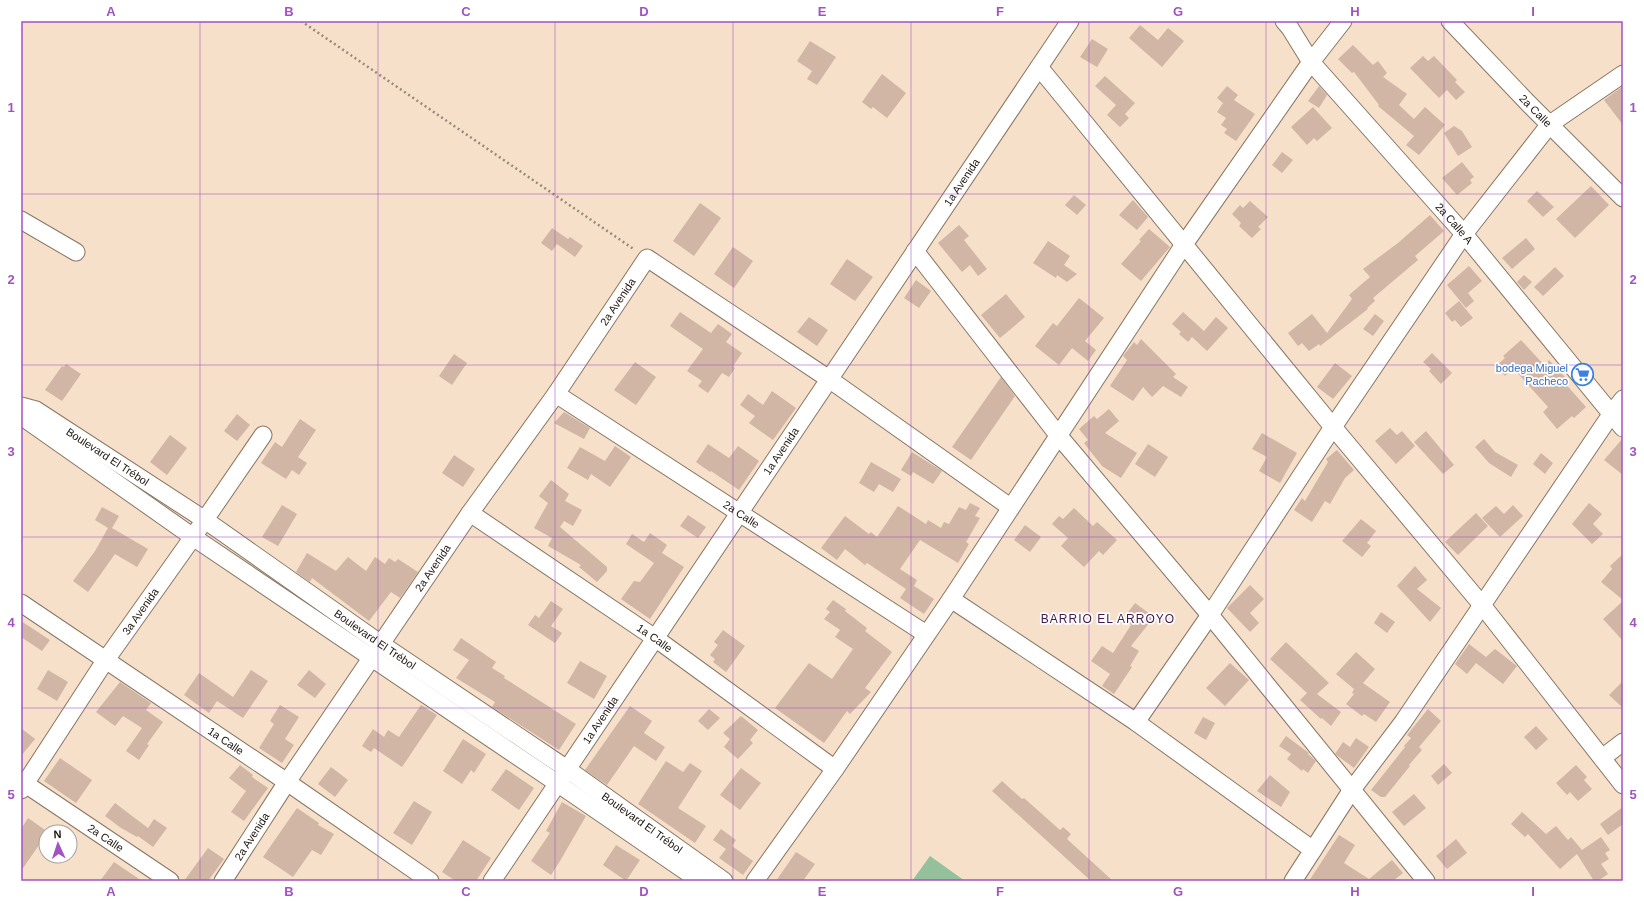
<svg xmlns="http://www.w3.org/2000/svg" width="1644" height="902" viewBox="0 0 1644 902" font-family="Helvetica,sans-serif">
	<rect width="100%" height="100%" fill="#f6e0ca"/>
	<path fill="#94c19b" d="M930,856l35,25h-53z"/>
	<g fill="#d1b6a6">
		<path d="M1140,25l18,15 10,-12 16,13 -22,26 -33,-29z"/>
		<path d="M1092,39l16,10 -11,18 -17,-10z"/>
		<path d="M810,41l26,16 -19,28 -10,-6 5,-8 -15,-10z"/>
		<path d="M1353,45l20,20 5,-4 9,12 -4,4 24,17 -8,11 15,14 11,-12 20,18 -26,30 -13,-10 8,-9 -36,-30 1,-1 -25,-33 -2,1 -14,-14z"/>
		<path d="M1423,56l5,5 6,-5 23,24 -2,2 10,10 -9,8 -9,-10 -8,8 -29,-30z"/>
		<path d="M882,74l24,19 -19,25 -14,-11 -2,2 -9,-7z"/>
		<path d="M1105,76l30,27 -10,11 4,4 -9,9 -13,-12 9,-10 -21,-19z"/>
		<path d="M1227,86l11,9 -4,5 21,14 -19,27 -12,-8 3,-4 -6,-4 5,-7 -9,-6 6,-9 -6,-5z"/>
		<path d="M1319,86l8,9 -8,13 -11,-7z"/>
		<path d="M1623,86v39l-19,-25z"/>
		<path d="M1313,107l19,21 -15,13 -3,-3 -7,7 -16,-18z"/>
		<path d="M1454,126l8,5 10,16 -14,9 -14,-23z"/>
		<path d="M1282,152l11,8 -11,13 -10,-8z"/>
		<path d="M1462,162l12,15 -4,3 2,3 -15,12 -15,-17z"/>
		<path d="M1591,186l18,19 -34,33 -19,-19z"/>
		<path d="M1537,191l17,16 -11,10 -16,-16z"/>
		<path d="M1074,195l12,10 -9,10 -12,-10z"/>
		<path d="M1133,200l15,17 -11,13 -18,-15z"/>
		<path d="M1250,201l18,16 -10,10 3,2 -9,9 -13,-12 2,-3 -9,-9 8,-9 3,3z"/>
		<path d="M700,203l21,15 -27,38 -21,-15z"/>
		<path d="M1430,215l14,16 -29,25 3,4 -45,38 2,3 -8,7 1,1 -48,37 -1,-2 -10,7 -7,-8 -4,3 -10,-13 24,-19 15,19 25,-34 -3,-4 21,-18 -7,-8 35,-26z"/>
		<path d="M959,225l10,11 -5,4 23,29 -9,7 -8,-11 -8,7 -24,-29z"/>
		<path d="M552,228l16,11 2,-2 13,9 -8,11 -18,-13 -5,7 -11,-8z"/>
		<path d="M1149,229l21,18 -29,34 -20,-17 20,-23 -2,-1z"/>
		<path d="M1526,238l9,11 -23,20 -10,-11z"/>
		<path d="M1048,241l22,15 -6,9 13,9 -10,8 -10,-7 -1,3 -23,-15z"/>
		<path d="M733,247l20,14 -19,27 -20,-14z"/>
		<path d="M847,259l26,18 -18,24 -25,-17z"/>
		<path d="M1469,266l13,15 -14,12 6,8 -8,7 -19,-23z"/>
		<path d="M1555,267l9,9 -21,20 -9,-9z"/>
		<path d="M1524,275l8,7 -8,8 -7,-8z"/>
		<path d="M916,280l15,11 -12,17 -15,-10z"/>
		<path d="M1006,294l19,23 -25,21 -19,-23z"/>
		<path d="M1079,298l25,20 -19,23 11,9 -8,11 -16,-13 -13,17 -24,-19 18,-23 4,3z"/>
		<path d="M1459,301l14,17 -12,9 -6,-7 -3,2 -7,-9z"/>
		<path d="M680,312l31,21 7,-9 14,10 -6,8 16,11 -9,13 2,2 -6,9 -7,-4 -14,20 -10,-7 4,-5 -15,-10 16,-22 -33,-23z"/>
		<path d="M1183,312l21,19 12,-14 12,11 -21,23 -15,-14 -4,5 -9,-8 2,-2 -9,-8z"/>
		<path d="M1375,314l9,7 -11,15 -10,-7z"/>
		<path d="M809,317l19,13 -11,16 -20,-14z"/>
		<path d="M1141,339l35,35 -3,3 15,10 -7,10 -18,-11 -11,11 -9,-10 -10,14 -23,-15 17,-26 -4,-4 11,-14 3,3z"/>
		<path d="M1521,340l24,26 4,-6 17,18 -3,3 23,26 -12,11 -2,-2 -15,13 -14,-17 5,-5 -35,-39 -8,8 -9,-10 9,-8 -2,-2z"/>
		<path d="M1432,353l20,20 -11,11 -12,-13 2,-2 -8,-7z"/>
		<path d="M454,354l13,9 -15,22 -13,-9z"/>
		<path d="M635,362l21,15 -20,28 -22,-15z"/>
		<path d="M1335,363l17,13 -19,23 -16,-12z"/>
		<path d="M66,364l15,10 -19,27 -17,-11 17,-24 2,1z"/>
		<path d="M1001,377l14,19 -44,64 -19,-13z"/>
		<path d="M772,391l24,17 -23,32 -24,-17 6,-7 -15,-11 8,-11 15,11z"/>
		<path d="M1109,409l10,12 -14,12 32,20 -16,25 -19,-12 -18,-23 4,-3 -9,-11 15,-13 3,3z"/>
		<path d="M564,412l26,16 -6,11 -30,-16z"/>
		<path d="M237,414l13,11 -13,16 -13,-10z"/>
		<path d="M300,419l16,11 -18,27 9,6 -8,12 -7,-5 -6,9 -25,-16 14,-21 7,5z"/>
		<path d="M1390,428l7,7 5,-4 13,15 -19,18 -21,-23z"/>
		<path d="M1426,431l28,34 -11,9 -29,-32z"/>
		<path d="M1262,433l35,20 -17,30 -21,-12 8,-14 -15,-8z"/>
		<path d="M170,435l17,13 -20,27 -17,-13z"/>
		<path d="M1623,438v37l-19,-15z"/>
		<path d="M1484,439l11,13 23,13 -7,12 -22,-14 -14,-16z"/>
		<path d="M708,444l21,14 9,-12 21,15 -20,29 -28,-19 -1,1 -14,-10z"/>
		<path d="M1148,444l20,13 -13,20 -20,-13z"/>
		<path d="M615,446l16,11 -21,30 -19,-13 -3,6 -21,-12 13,-21 25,14z"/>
		<path d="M1337,450l17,20 -9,8 -15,26 -5,-3 -13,21 -18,-12 8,-12 3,3 23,-39 -2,-3z"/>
		<path d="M912,452l30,19 -9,13 -20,-12 -2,4 -10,-6z"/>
		<path d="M1541,453l12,10 -8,11 -12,-10z"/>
		<path d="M454,455l21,14 -12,18 -21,-14z"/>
		<path d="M871,462l30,17 -8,13 -14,-8 -5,8 -15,-9z"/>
		<path d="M551,480l18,14 -4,7 17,9 -9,16 -9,-5 -4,6 47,40v4l-10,11 -18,-15 2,-2 -33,-19 4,-8 -18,-10 14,-25 -9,-7z"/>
		<path d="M970,503l10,5 -5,8 5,2 -14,24 3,2 -11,19 -38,-23 -20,29 17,11 -3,6 20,13 -10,15 -24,-16 6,-9 -39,-26 -2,2 -20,-16 -8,11 -16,-12 24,-32 24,18 2,-2 6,5 21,-31 28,18 2,-4 13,8 3,-6 5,2 10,-17 7,3z"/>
		<path d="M1589,503l13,11 -9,10 10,10 -11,10 -20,-20z"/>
		<path d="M282,505l15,9 -19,32 -16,-9z"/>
		<path d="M1513,505l10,11 -23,21 -18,-19 14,-12 8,8z"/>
		<path d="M102,507l17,9 -7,12 36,21 -11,18 -22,-13 -27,38 -15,-11 22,-30 13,-23 -13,-8z"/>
		<path d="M1074,508l19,18 4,-4 20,18 -14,15 -4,-4 -15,16 -23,-21 7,-8 -16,-14 7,-8 4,3z"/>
		<path d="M1476,513l12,13 -30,29 -13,-13z"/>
		<path d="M688,515l18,12 -8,11 -18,-12z"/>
		<path d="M1361,519l15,12 -9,12 4,3 -9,11 -20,-16z"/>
		<path d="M1025,525l16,12 -11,15 -16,-12z"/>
		<path d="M650,533l17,12 -5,8 22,14 -34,52 -29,-20 13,-18 6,1 14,-19 -28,-19 6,-10 12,8z"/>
		<path d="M307,553l29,18 12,-14 18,14 9,-14 10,7 4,-6 6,4 3,-3 20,13 -18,26 -9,-6 -22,29 -57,-43 -2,4 -14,-10z"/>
		<path d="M1623,554v46l-22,-18 11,-13 -2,-3z"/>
		<path d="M1415,566l12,14 -10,9 24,19 -11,14 -33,-36z"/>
		<path d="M1250,585l14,14 -14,14 9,10 -9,9 -23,-24z"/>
		<path d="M833,600l13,9 -1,2 22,17 -2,3 27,21 -27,36 6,4 -21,22 -3,-3 -23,32 -49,-35 34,-45 23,16 21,-30 -18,-12 5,-7 -16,-11 6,-7 -4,-3z"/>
		<path d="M551,601l12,8 -12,17 11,7 -7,10 -27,-18 7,-10 4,3z"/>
		<path d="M1623,601v40l-20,-22z"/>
		<path d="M1135,603l19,14 -23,29 8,5 -9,15 2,1 -18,27 -12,-8 8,-12 -19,-13 11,-15 11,7 18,-28 -8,-6z"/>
		<path d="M1381,612l14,10 -8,11 -13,-10z"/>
		<path d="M21,621l29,19 -8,11 -21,-14z"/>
		<path d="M723,630l22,16 -19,26 -13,-10 2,-3 -5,-4 8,-10 -4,-3z"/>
		<path d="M461,638l35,24 -4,6 13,8 -1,2 72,46 -17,26 -67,-43 3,-5 -39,-24 13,-18 -16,-10z"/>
		<path d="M1286,642l43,41 -12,11 24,18 -10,14 -9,-8 -1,1 -21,-19 7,-7 -37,-34z"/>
		<path d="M1469,644l17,13 9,-8 22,17 -14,18 -27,-21 -9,11 -12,-10z"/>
		<path d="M1356,652l19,17 -12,14 27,19 -14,20 -12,-8 -2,2 -16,-12 8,-10 -2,-1 2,-4 -18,-15z"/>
		<path d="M580,661l27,15 -13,23 -27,-16z"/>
		<path d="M1230,663l19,17 -24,26 -19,-18z"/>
		<path d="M48,670l20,12 -11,19 -20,-12z"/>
		<path d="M251,670l17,11 -25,37 -26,-17 -8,12 -25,-18 15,-22 34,24z"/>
		<path d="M309,670l17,14 -11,14 -18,-13z"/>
		<path d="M1623,681v27l-14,-13z"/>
		<path d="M120,682l31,21 -5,7 17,12 -16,22 2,1 -10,15 -13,-9 16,-23 -19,-12 -8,10 -19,-14z"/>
		<path d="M280,705l19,12 -14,22 9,6 -12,18 -23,-15 15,-24 -4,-3z"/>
		<path d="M421,705l16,10 -35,52 -28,-19 -3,4 -9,-6 11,-17 11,8 4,-7 11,7z"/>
		<path d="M630,706l22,15 -8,12 21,14 -9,14 -22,-15 -27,39 -22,-15z"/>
		<path d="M709,709l11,9 -12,12 -10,-9z"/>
		<path d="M1428,709l13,12 -22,26 3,3 -13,15 1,1 -25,31h-4l-10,-7 34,-43 -1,-1 7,-8 -4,-3z"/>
		<path d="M741,716l17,14 -8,10 3,3 -15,16 -14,-12 6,-8 -7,-6z"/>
		<path d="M1203,717l12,6 -9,17 -12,-7z"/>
		<path d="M1536,726l12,13 -12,11 -12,-13z"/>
		<path d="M21,728l14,11 -14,17z"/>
		<path d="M1286,736l23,17 -1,1 8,7 -8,12 -5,-4 -1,2 -15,-12 4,-5 -12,-8z"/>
		<path d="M1356,738l13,9 -15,21 -19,-14 8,-12 7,5z"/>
		<path d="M463,739l23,15 -12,19 -3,-3 -9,14 -19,-13z"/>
		<path d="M60,758l32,22 -16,23 -32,-22z"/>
		<path d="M666,761l17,11 7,-9 12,8 -24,37 28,18 -11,17 -57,-39z"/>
		<path d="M1444,764l8,9 -14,12 -7,-9z"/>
		<path d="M240,765l13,10 -1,2 16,11 -24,33 -13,-9 15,-21 -17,-13z"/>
		<path d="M1576,765l11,12 -3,3 8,9 -14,12 -8,-9 -3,3 -11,-12z"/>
		<path d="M331,767l17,13 -13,17 -17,-13z"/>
		<path d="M741,768l20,15 -21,27 -20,-15z"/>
		<path d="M506,769l28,19 -15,22 -28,-20z"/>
		<path d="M1270,775l20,17 -9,15 -24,-16z"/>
		<path d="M1002,781l20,18 2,-1 36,32 3,-3 8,7 -4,5 46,42h-22l-99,-90z"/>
		<path d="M1414,794l12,14 -22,18 -12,-14z"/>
		<path d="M414,801l18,11 -20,33 -19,-12z"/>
		<path d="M562,802l24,14 -26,45 -9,14 -20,-14 19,-28 -4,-2z"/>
		<path d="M115,803l33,25 6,-9 13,9 -14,19 -15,-11 -1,1 -16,-9 -16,-12z"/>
		<path d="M1623,807v17l-15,11 -8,-11z"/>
		<path d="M297,808l22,15 -1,2 16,9 -13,21 -9,-5 -19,27 -30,-20z"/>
		<path d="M1522,812l24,22 10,-8 12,14 3,-3 11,13 19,-13 9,13 -5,3 4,6 -8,5 7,10 -10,7h-4l-17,-27 -17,15 -32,-35 -3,3 -14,-13z"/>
		<path d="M28,818l20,14h-2v3l-25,36v-42z"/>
		<path d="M721,829l15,11 -4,6 21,15 -10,14 -24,-17 7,-9 -13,-9z"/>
		<path d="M1339,835l16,10 -11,18 25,16 23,-19 11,13 -10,8h-84z"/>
		<path d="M1456,839l11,14 -20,16 -11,-13z"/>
		<path d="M463,840l28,18 -15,23h-20l-14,-9z"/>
		<path d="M616,845l24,15 -14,21 -23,-16z"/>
		<path d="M208,848l16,11 -16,22h-24z"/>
		<path d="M796,852l19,12 -12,17h-27z"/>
		<path d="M114,862l28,19h-42z"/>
	</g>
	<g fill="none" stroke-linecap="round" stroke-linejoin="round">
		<defs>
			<g id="street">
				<path id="s1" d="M1284,21l6,7 21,34 153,172 159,194"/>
				<path id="s2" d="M1450,21l77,81 96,96"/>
				<path d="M1039,67l294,360 149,178 141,180"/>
				<path d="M21,220l55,32"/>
				<path d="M915,251l143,184 152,180 216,266"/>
				<path id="s3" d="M556,394l370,240"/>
				<path id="s4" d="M21,406l15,4 169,110 176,124 186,125 157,112"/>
				<path d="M21,416l172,121 364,246 143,98"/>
				<path id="s5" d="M470,513l185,125 180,131"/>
				<path d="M951,599l185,123 177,128"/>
				<path id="s6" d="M21,603l266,179 143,99"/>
				<path d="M1136,722l74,-107 123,-188 131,-193 86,-110 73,-50"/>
				<path d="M1602,758l21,-16"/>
				<path id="s7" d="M21,781l149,100"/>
				<path id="s8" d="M21,790l84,-129 88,-124 70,-102"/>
				<path id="s9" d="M223,881l64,-99 183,-269 86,-119 91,-136 182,121 181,128"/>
				<path id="s10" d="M492,881l578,-860"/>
				<path d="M755,881l80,-112 116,-170 234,-356 126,-181 32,-41"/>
				<path d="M1293,881l58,-90 52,-69 209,-309 11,-14"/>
			</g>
		</defs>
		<use href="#street" stroke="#897662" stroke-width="19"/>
		<path stroke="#988878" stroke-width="2.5" stroke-dasharray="2 3" stroke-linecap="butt" d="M301,21l334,229"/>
		<use href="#street" stroke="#fff" stroke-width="17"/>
	</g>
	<path fill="none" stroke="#a152c3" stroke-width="1" stroke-opacity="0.55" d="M200,21v860M378,21v860M555,21v860M733,21v860M911,21v860M1089,21v860M1266,21v860M1444,21v860M21,194h1602M21,365h1602M21,537h1602M21,708h1602"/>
	<defs>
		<symbol id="supermarket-ring" viewBox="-11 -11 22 22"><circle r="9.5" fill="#fff" stroke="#3f7fe0" stroke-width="1.5"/><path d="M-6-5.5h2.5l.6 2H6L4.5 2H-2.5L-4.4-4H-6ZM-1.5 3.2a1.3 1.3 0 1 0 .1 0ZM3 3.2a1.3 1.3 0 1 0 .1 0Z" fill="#3f7fe0"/></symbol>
	</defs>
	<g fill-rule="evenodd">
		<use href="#supermarket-ring" x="1570" y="362" width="25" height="25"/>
	</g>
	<g text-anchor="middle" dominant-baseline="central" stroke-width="3.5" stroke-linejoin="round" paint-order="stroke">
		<g font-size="11" fill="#1e160e" stroke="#fff">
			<text stroke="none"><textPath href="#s2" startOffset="124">2a Calle</textPath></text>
			<text stroke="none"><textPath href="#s10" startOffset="842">1a Avenida</textPath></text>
			<text stroke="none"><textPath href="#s1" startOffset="265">2a Calle A</textPath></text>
			<text stroke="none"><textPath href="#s9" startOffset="701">2a Avenida</textPath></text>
			<text stroke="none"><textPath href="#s10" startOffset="518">1a Avenida</textPath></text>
			<text stroke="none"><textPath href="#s4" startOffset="101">Boulevard El Trébol</textPath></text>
			<text stroke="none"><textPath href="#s3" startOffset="221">2a Calle</textPath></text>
			<text stroke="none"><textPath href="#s9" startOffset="377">2a Avenida</textPath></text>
			<text stroke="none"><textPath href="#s8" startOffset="215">3a Avenida</textPath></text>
			<text stroke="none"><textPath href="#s5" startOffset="223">1a Calle</textPath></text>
			<text stroke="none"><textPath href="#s4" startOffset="425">Boulevard El Trébol</textPath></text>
			<text stroke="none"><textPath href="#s10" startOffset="194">1a Avenida</textPath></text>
			<text stroke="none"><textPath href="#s6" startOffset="247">1a Calle</textPath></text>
			<text stroke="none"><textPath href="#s4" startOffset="749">Boulevard El Trébol</textPath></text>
			<text stroke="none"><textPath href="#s9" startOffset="53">2a Avenida</textPath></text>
			<text stroke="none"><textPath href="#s7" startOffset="102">2a Calle</textPath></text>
		</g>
		<g font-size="11" fill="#366cbe" stroke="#fff" text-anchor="end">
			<text x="1568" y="368">bodega Miguel<tspan x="1568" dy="13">Pacheco</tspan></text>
		</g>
		<g font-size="12" letter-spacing="1" fill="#3f194e" stroke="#fff">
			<text x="1108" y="619">BARRIO EL ARROYO</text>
		</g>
	</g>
	<rect width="1644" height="902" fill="none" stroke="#ffffff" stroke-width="44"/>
	<g transform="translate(58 844) rotate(357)"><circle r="19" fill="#ffffff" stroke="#a5a29f"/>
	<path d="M0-3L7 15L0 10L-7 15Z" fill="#a152c3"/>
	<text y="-6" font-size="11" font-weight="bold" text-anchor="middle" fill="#1e160e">N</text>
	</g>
	<rect x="22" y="22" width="1600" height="858" fill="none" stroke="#a152c3" stroke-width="1.5"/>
	<g font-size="13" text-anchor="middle" font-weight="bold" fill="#a152c3">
		<text x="111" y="16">A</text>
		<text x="289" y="16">B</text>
		<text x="466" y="16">C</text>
		<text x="644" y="16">D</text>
		<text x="822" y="16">E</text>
		<text x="1000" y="16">F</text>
		<text x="1178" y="16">G</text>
		<text x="1355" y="16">H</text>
		<text x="1533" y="16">I</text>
		<text x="11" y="112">1</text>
		<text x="1633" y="112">1</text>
		<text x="11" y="284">2</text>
		<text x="1633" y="284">2</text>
		<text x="11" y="456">3</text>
		<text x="1633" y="456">3</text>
		<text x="11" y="627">4</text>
		<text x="1633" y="627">4</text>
		<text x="11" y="799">5</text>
		<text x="1633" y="799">5</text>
		<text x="111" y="896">A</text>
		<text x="289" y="896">B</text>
		<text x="466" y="896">C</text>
		<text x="644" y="896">D</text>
		<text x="822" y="896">E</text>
		<text x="1000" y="896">F</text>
		<text x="1178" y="896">G</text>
		<text x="1355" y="896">H</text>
		<text x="1533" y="896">I</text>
	</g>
</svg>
